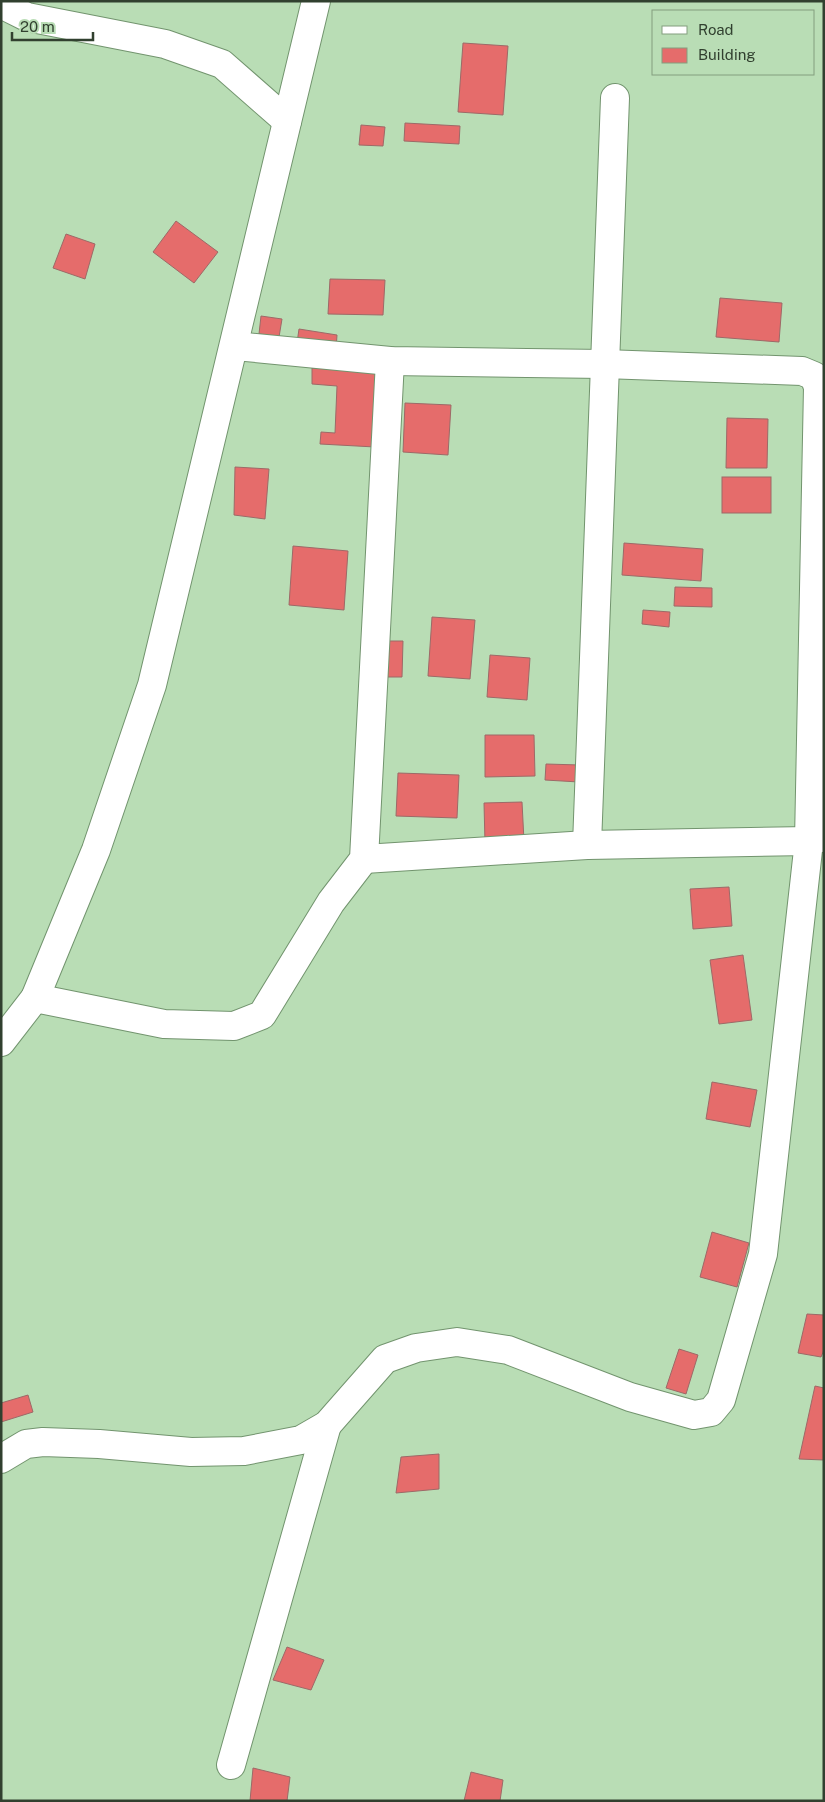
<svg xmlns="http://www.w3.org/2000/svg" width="825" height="1802" viewBox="0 0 825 1802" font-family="'Public Sans',sans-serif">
	<rect width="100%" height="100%" fill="#b9ddb5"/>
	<g fill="#e56c6b" stroke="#9d6967">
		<path d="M463,43l45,3 -5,69 -45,-3z"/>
		<path d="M405,123l55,3 -1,18 -55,-3z"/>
		<path d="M361,125l24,2 -2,19 -24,-1z"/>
		<path d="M176,221l42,31 -24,31 -41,-31z"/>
		<path d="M66,234l29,10 -10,35 -32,-11z"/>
		<path d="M330,279l55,1 -2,35 -55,-1z"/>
		<path d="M720,298l62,5 -3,39 -63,-5z"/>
		<path d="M261,316l21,3 -3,18 -20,-3z"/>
		<path d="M299,329l38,6 -1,15 -39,-7z"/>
		<path d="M312,368l67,3 -4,76 -55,-3 1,-12 14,1 2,-47 -25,-2z"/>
		<path d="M405,403l46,2 -3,50 -45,-3z"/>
		<path d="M727,418l41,1 -1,49h-41z"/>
		<path d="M235,467l34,2 -4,50 -31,-4z"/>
		<rect x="722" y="477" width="49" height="36"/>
		<path d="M624,543l79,6 -2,32 -79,-6z"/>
		<path d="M293,546l55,5 -4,59 -55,-5z"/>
		<path d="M675,587l37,1v19l-38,-1z"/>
		<path d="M643,610l27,2 -1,15 -27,-3z"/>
		<path d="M432,617l43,3 -5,59 -42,-3z"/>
		<path d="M388,641h15l-1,36h-15z"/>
		<path d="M490,655l40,3 -3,42 -40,-3z"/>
		<path d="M485,735h49l1,41 -50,1z"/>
		<path d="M546,764l34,1 -1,17 -34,-2z"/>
		<path d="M398,773l61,2 -2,43 -61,-2z"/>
		<path d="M522,802l2,39 -39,2 -1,-40z"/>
		<path d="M729,887l3,39 -39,3 -3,-40z"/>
		<path d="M743,955l9,65 -33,4 -9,-64z"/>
		<path d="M712,1082l45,8 -7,37 -44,-8z"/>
		<path d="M712,1232l37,11 -12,44 -37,-10z"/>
		<path d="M807,1314l17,1v35l-3,7 -23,-4z"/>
		<path d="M679,1349l19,6 -12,39 -20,-6z"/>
		<path d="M815,1386l9,2v72l-25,-1z"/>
		<path d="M28,1395l5,17 -32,10v-19z"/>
		<path d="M439,1454v35l-43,4 5,-36z"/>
		<path d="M287,1647l37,13 -13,30 -38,-10z"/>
		<path d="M253,1768l37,9 -3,24h-37z"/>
		<path d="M471,1772l32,8 -3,21h-36z"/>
	</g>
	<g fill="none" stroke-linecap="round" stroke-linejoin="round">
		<defs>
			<g id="minor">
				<path d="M1,4l26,13 138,27 57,20 65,57"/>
				<path d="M587,845l28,-747"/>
				<path d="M364,859l223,-14 222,-4 15,-4"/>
				<path d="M35,998l129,26 70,2 28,-11 69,-113 33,-43 26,-498"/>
				<path d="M1,1042l34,-44 61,-148 56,-165 164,-684"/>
				<path d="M1,1459l25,-15 17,-2 56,2 92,8 53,-1 57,-11 26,-15 58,-66 31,-11 41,-6 51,8 122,47 64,18 17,-3 10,-12 42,-146 46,-413 9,-454 -4,-11 -12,-5 -198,-7 -214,-3 -155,-15"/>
				<path d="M231,1765l96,-340"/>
			</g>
		</defs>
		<use href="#minor" stroke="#72946e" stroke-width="30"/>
		<use href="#minor" stroke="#fff" stroke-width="28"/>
	</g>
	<rect width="825" height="1802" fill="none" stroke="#31402f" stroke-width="5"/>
	<rect x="652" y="10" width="162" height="65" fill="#b9ddb5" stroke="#839e7f"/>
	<rect x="662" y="26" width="25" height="8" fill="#ffffff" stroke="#839e7f"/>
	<text x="698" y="35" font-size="15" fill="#31402f">Road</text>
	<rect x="662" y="48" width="25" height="15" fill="#e56c6b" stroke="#839e7f"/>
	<text x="698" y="60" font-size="15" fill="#31402f">Building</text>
	<path d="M12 32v8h81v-8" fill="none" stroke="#31402f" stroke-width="2.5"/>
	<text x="20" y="32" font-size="15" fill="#31402f" stroke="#b9ddb5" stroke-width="4" paint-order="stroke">20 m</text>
</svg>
